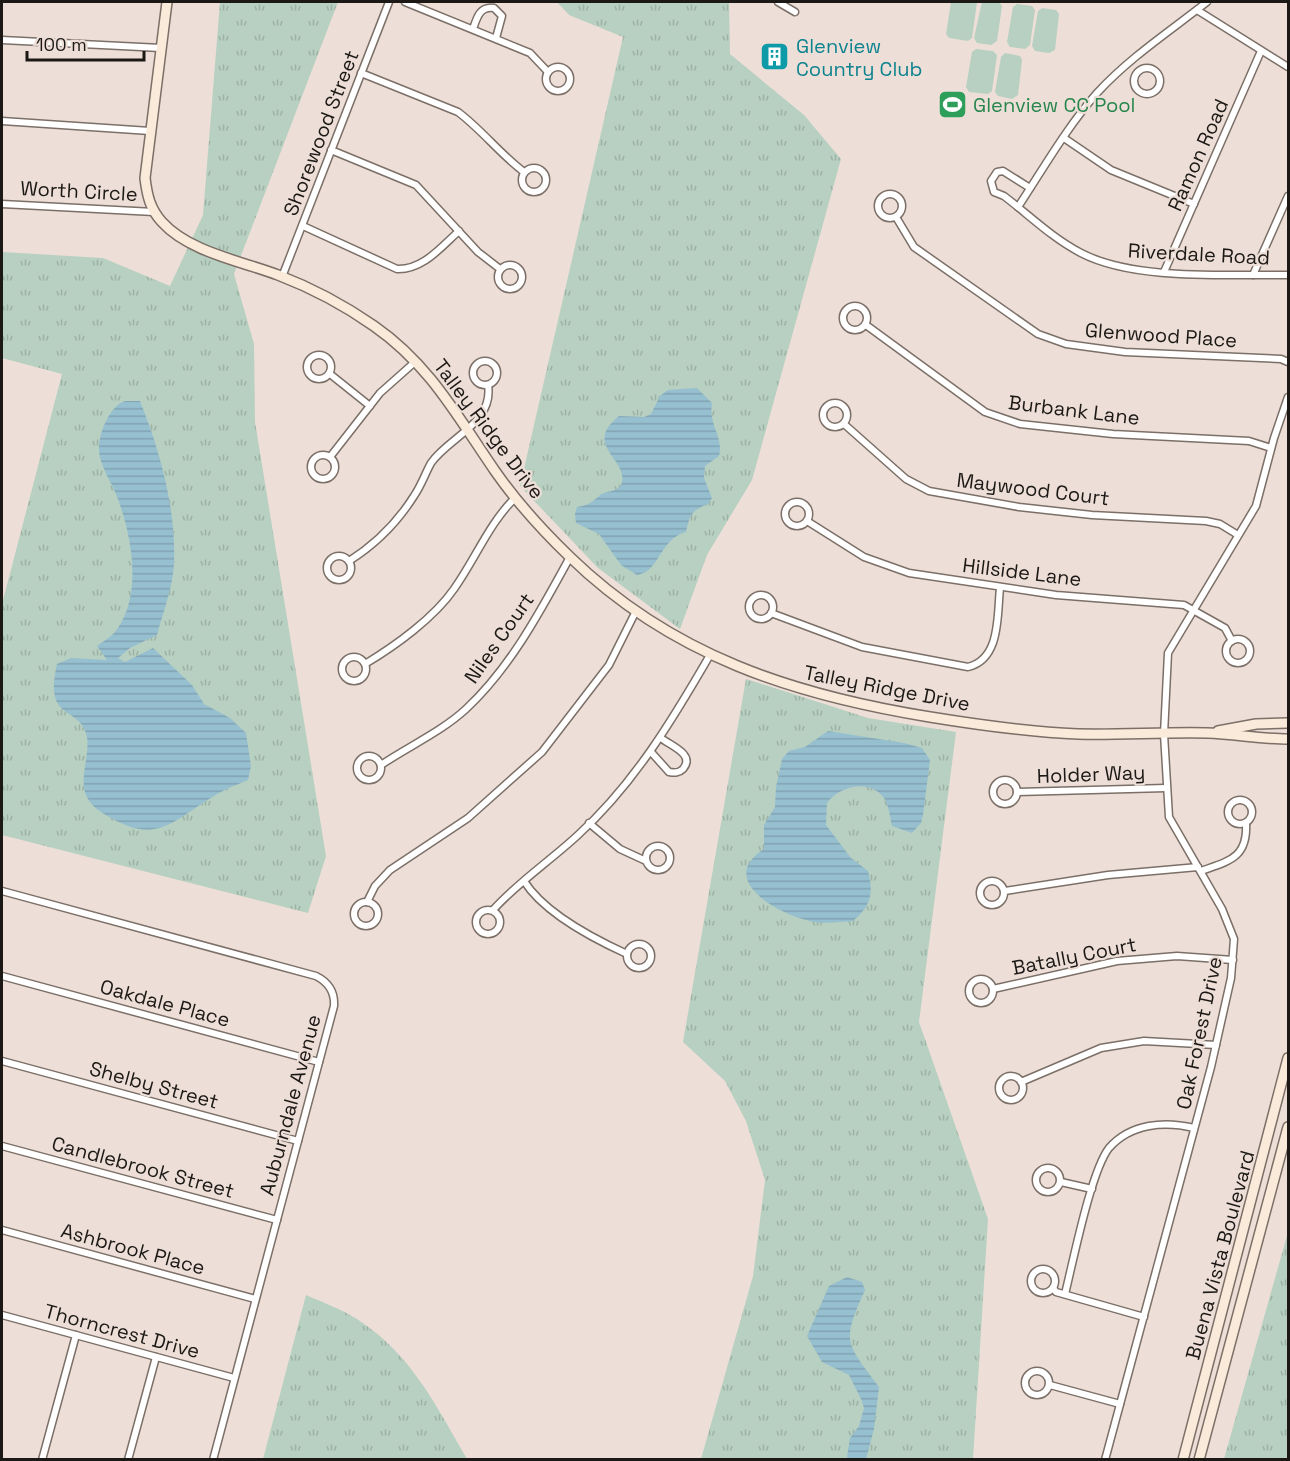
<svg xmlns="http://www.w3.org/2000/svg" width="1290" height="1461" viewBox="0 0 1290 1461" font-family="'Space Grotesk',sans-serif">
	<defs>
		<pattern id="grass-tufts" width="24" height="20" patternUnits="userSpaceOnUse" patternTransform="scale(1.5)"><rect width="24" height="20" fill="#b7d0c1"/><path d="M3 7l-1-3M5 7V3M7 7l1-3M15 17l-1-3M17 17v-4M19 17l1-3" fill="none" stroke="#9db2a5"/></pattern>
		<pattern id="water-rules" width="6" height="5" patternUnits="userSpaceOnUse" patternTransform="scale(1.5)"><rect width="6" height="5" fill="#96bfd0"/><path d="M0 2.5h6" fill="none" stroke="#81a3b2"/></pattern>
	</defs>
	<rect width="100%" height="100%" fill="#eddfd7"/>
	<g fill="url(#grass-tufts)">
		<path d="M220,2h118l-104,272 20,70 1,78 71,434 -18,57 -306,-78v-231l60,-230 -60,-16v-106l101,6 67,28 33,-71z"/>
		<path d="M557,2h172l1,52 74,61 37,44 -89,321 -45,75 -27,74 -82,-61 -78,-82 103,-449 -54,-22z"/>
		<path d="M746,679l122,39 88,14 -37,290 69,197 -15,240h-272l52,-183 12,-96 -19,-59 -21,-40 -42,-39z"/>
		<path d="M1288,1232v227h-64z"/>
		<path d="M306,1295c16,7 35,14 51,24 55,36 78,85 110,140h-204z"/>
	</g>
	<g fill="#b7d0c1">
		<path d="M951,2h26l-5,36 -4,3 -19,-3 -3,-4z"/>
		<path d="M982,2h17l3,4 -5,35 -6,4 -14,-2 -3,-5z"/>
		<path d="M1017,4l15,2 3,4 -5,35 -5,4 -15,-2 -3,-5 6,-35z"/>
		<path d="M1042,8l14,2 3,4 -4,36 -6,3 -14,-2 -3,-5 6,-35z"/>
		<path d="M976,49l17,2 4,4 -5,36 -4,3 -19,-2 -3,-5 6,-35z"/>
		<path d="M1005,53l15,3 2,4 -4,35 -6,4 -14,-3 -3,-4 6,-35z"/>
	</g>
	<g fill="url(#water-rules)">
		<path d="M697,388l15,15c-4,22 12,34 7,53l-14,10 -1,12 8,20 -4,6c-17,7 -18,10 -22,28 -27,7 -26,40 -49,43l-16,-10 -22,-31 -23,-11 -1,-9 2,-7c13,-2 15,-5 23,-12 6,-5 17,-2 21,-10 10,-25 -40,-39 -2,-69l25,1 7,-3 9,-18 8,-6z"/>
		<path d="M125,401h15c20,50 36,107 34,162 -1,24 -11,49 -17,72l-27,13 -12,10 7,4 28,-14 39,37 12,19 26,14 16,15 5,33 -3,14c-12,5 -23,9 -34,16 -38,22 -55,49 -101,23 -11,-6 -22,-12 -27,-24 -7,-17 4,-40 1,-58 -7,-33 -44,-13 -30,-73l14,-6 36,2 -10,-14c7,-5 17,-11 21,-18 25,-37 13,-96 -2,-134 -6,-14 -16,-29 -17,-43 -1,-16 10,-45 26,-50z"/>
		<path d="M828,731l76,12 18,5 8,12 -7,55 -2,8 -9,10 -20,-7c-2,-9 -3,-20 -8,-28 -14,-20 -45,-12 -57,5l-1,22 25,33 17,13c6,22 3,35 -15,50 -15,1 -32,4 -47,-1 -31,-8 -89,-41 -42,-71v-24l11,-18 1,-20 6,-28 7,-8 16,-4z"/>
		<path d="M847,1277l15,5 3,8c-24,53 -19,52 14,97l-5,42 -8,30h-17l-2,-2 3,-19 9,-12 5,-18 -2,-7 -13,-26 -27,-13 -15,-26 22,-50z"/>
	</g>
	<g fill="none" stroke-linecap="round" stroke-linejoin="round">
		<defs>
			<g id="street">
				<path d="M405,2l125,51 18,19"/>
				<path d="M778,2l17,10"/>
				<path d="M1197,10l91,57"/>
				<path d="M473,29c4,-12 7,-23 21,-21l8,8 -6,22"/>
				<path d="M2,40l159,8"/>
				<circle cx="558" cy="79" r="12"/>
				<circle cx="1147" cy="81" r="13"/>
				<path d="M361,73l97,39c24,18 42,42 66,60"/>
				<path d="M2,121l148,10"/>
				<path d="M1064,138l47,32 83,34"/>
				<path d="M331,150l85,35 62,67 22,17"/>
				<circle cx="534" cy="180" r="12"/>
				<path d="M1030,188l-27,-17 -6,1 -6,9 3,11 10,4c25,19 48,42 77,57 54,28 146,21 207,22"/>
				<circle cx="890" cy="206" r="12"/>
				<path d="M2,204l152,8"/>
				<path d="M1018,207c25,-38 49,-80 79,-114 32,-35 73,-62 110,-91"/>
				<path d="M896,217l18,30 124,87 28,10 59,8 156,7 7,3"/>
				<path d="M303,226l94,43c26,1 44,-22 62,-38"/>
				<circle cx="510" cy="277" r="12"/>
				<path d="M1164,272l97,-221"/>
				<path d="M1253,275l35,-79"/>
				<path d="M282,277l107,-275"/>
				<circle cx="855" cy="318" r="12"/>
				<path d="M866,325l119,87 35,12 93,10 136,7 22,7"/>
				<circle cx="319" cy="367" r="12"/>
				<circle cx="485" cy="373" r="12"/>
				<path d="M330,374l40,32"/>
				<circle cx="835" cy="415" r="12"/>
				<path d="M844,424l62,55 23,12 90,16 73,8 114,6 14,3 18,11"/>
				<circle cx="323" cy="467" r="12"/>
				<path d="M330,457l50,-64 36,-32"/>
				<circle cx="797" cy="514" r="12"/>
				<path d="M807,521l57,36 45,16 147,22 128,10 41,23 7,13"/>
				<circle cx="339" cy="568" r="12"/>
				<path d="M349,561c27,-17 48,-38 65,-65 7,-10 11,-22 17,-33 18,-26 63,-40 57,-78"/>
				<circle cx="761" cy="607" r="12"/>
				<path d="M771,613l91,34 106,20c33,-8 29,-52 32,-79"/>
				<circle cx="1238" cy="651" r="12"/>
				<circle cx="354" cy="669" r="12"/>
				<path d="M365,664c30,-18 69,-46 89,-75 22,-31 35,-66 62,-92"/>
				<path d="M651,752l18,20c6,1 10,1 14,-3 13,-15 -14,-24 -22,-31"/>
				<circle cx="369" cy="768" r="12"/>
				<path d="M381,765c28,-19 60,-33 85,-56 45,-42 75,-99 104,-152"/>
				<circle cx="1005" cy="792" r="12"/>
				<path d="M1017,792l149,-4"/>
				<circle cx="1240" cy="812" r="12"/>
				<path d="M589,823l31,26 26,12"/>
				<circle cx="658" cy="858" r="12"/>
				<path d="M1201,871c28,-10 47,-13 45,-48"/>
				<circle cx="992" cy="893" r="12"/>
				<path d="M524,881c20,32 68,57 103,73"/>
				<path d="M2,891l314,85c12,6 19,15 18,30l-121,454"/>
				<path d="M1005,891l103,-16 90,-8"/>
				<circle cx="366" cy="914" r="12"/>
				<path d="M367,902l8,-16 15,-16 78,-52 74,-66 67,-87 27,-54"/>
				<circle cx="488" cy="922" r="12"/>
				<path d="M493,910c25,-28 57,-49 85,-75 56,-51 95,-116 132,-180"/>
				<circle cx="639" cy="956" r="12"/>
				<path d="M2,976l317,86"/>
				<circle cx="981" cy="991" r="12"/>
				<path d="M993,989l124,-28 60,-5 56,4"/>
				<path d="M2,1061l296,80"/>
				<circle cx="1011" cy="1088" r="12"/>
				<path d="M1021,1082l80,-34 43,-7 72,4"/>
				<path d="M2,1146l275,74"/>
				<circle cx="1048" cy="1180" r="12"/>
				<path d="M1061,1182l31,7"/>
				<path d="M2,1230l253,69"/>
				<circle cx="1043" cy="1281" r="12"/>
				<path d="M1053,1288l3,4 88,25"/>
				<path d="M1065,1294c8,-32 26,-123 44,-146 22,-25 56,-27 85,-20"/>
				<path d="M2,1315l232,63"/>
				<circle cx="1037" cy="1383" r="12"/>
				<path d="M1050,1385l70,19"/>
				<path d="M42,1460l34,-125"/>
				<path d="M128,1460l28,-103"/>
				<path d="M1105,1460l106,-393 20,-89 3,-39 -12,-30 -53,-92 -5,-83 4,-81 88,-147 18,-68 14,-41"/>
			</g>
			<g id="secondary">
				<path d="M167,2l-22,176c2,17 5,31 17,44 27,30 79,39 116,53 34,13 66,30 96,51 56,39 83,90 121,145 21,30 49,61 75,86 102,99 224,138 360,160 49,8 99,15 148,17 43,1 86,-2 129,-1 28,1 54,6 81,6"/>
				<path d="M1218,731l38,-7 32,-1"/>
				<path d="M1183,1460l105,-402"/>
				<path d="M1199,1460l89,-333"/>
			</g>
		</defs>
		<use href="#street" stroke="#7b6f67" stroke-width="9"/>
		<use href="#secondary" stroke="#7b6f67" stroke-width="12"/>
		<use href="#street" stroke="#fff" stroke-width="6"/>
		<use href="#secondary" stroke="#faead9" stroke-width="9"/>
	</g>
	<defs>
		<symbol id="building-square" viewBox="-11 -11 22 22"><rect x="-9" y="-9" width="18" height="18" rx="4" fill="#0f9aa8" stroke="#eddfd7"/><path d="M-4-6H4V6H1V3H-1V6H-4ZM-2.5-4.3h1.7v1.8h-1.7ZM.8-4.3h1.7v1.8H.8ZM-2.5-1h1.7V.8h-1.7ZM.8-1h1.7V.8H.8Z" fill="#fff"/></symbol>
		<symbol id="stadium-square" viewBox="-11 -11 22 22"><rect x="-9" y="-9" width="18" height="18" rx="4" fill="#2e9e5b" stroke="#eddfd7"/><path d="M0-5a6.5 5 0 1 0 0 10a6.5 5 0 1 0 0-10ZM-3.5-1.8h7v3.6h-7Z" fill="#fff"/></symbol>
	</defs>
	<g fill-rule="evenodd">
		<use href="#building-square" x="758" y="40" width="33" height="33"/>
		<use href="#stadium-square" x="936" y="88" width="33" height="33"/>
	</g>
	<g text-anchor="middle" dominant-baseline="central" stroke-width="4.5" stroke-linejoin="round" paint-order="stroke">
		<g font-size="20" fill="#0d838f" stroke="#eddfd7" text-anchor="start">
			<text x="796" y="46">Glenview<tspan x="796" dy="23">Country Club</tspan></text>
		</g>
		<g font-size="20" fill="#27864d" stroke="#eddfd7" text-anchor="start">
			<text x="973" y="105">Glenview CC Pool</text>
		</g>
		<g font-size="20" fill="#1c1815" stroke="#eddfd7">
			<text transform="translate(321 133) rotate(-69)">Shorewood Street</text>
			<text transform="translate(1198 155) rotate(-66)">Ramon Road</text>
			<text transform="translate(79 191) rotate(3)">Worth Circle</text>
			<text transform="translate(1199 254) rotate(3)">Riverdale Road</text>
			<text transform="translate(1161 335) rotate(4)">Glenwood Place</text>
			<text transform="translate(1074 410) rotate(7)">Burbank Lane</text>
			<text transform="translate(489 429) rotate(53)">Talley Ridge Drive</text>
			<text transform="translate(1033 489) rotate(7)">Maywood Court</text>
			<text transform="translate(1022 572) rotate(7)">Hillside Lane</text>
			<text transform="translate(499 638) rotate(-55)">Niles Court</text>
			<text transform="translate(887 688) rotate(11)">Talley Ridge Drive</text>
			<text transform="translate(1091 774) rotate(-2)">Holder Way</text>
			<text transform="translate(1074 956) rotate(-11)">Batally Court</text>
			<text transform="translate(165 1003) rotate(15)">Oakdale Place</text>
			<text transform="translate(1199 1033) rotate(-78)">Oak Forest Drive</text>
			<text transform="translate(154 1085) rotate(15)">Shelby Street</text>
			<text transform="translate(290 1105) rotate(-75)">Auburndale Avenue</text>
			<text transform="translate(143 1167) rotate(15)">Candlebrook Street</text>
			<text transform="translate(133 1249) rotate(15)">Ashbrook Place</text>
			<text transform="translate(1220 1255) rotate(-75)">Buena Vista Boulevard</text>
			<text transform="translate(122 1331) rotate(15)">Thorncrest Drive</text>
		</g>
	</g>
	<rect width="1290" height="1461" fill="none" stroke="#1c1815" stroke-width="6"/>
	<path d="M27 51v9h117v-9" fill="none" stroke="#1c1815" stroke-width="3"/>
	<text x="36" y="51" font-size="18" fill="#1c1815" stroke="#eddfd7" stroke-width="4.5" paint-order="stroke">100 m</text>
</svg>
